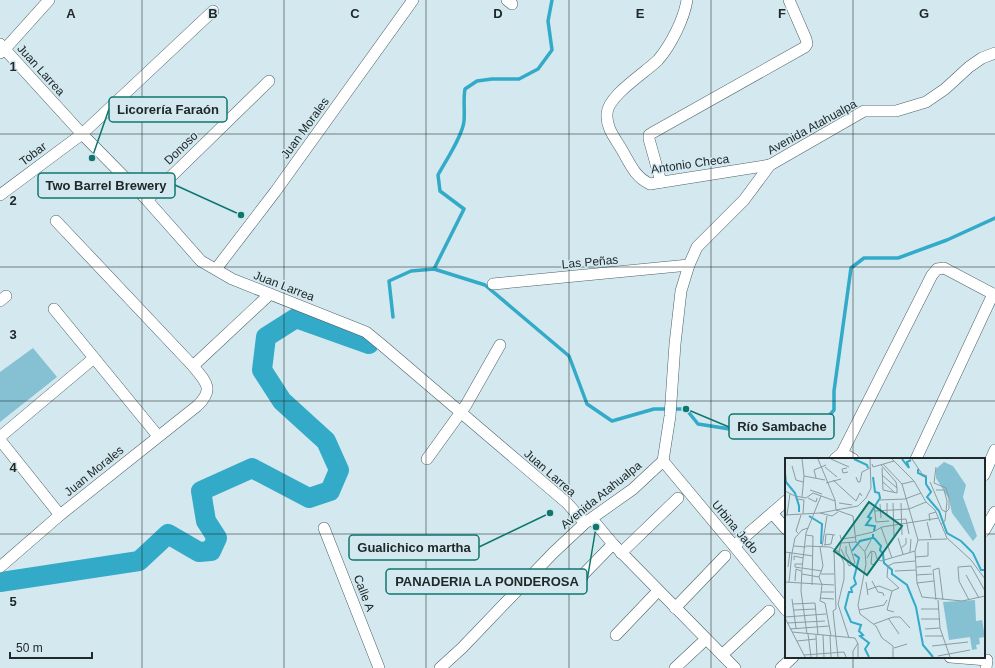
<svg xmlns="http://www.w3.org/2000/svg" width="995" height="668" viewBox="0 0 995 668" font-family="Helvetica,sans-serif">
	<rect width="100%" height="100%" fill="#d3e9ef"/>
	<path fill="#86c1d3" d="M33,348l24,29 -57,45v-50z"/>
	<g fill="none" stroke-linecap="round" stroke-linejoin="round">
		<g stroke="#33aac7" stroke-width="3.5">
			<path d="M434,269l30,-60 -24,-18 -2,-16c7,-13 25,-40 26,-54 1,-11 -1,-21 1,-32l12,-8 15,-2h27l19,-10 14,-19 -4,-29 4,-21"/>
			<path d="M393,317l-4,-36 22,-10 23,-2 51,16 84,71 18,48 25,17 42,-12h32l12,15 70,11 30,-1 24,-10 12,-14v-19l17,-123 13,-10h34l49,-18 48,-22"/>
		</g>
		<path stroke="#33aac7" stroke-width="20" d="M0,582l139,-21 29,-27 31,18 12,-1 6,-13 -11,-17 -5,-30 51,-23 57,30 21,-7 9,-21 -13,-29 -44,-40 -20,-31 4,-33 30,-19 73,26"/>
		<defs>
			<g id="street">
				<path d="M507,0l5,4"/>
				<path d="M687,0c-3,19 -16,45 -29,60 -13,13 -51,36 -51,54 -1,14 8,24 15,36 8,14 13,27 28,34l120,-19"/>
				<path d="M0,44l82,90 65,66 54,61 31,18 134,53 17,14 184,157 18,20"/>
				<path d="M0,53l5,-4 44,-49"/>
				<path d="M661,182l-12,-43v-4l3,-2 153,-86 2,-3 -1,-5 -17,-39"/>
				<path d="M0,195l82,-61 131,-123"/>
				<path d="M147,200l122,-119"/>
				<path d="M216,269l59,-77 138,-192"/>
				<path d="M493,284l196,-19"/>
				<path d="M0,301l6,-5"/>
				<path d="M54,309l104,127"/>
				<path d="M193,366l77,-72"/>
				<path d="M0,437l94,-79"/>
				<path d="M0,440l60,75"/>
				<path d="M842,453l11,6"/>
				<path d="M427,459l39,-54 34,-60"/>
				<path d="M835,459l7,-6 90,-178 5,-6 7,-1 51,27"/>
				<path d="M916,459l77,-165"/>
				<path d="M663,461l71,85 52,64"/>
				<path d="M984,475l11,-25"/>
				<path d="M772,513l14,16"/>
				<path d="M592,519l21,25 122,124"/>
				<path d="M324,528l55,140"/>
				<path d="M984,531l11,-19"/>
				<path d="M734,546l52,-45"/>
				<path d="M621,553l57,-55"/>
				<path d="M0,567l60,-52 137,-109c18,-17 9,-24 -4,-40l-137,-145"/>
				<path d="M570,588l43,-44"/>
				<path d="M675,608l50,-52"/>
				<path d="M616,635l42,-44"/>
				<path d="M722,655l47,-44"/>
				<path d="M950,657l37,3 -1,8"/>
				<path d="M440,668l22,-20 91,-95 32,-30 48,-34 30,-28 7,-45 5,-72 6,-53 8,-26 8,-18 47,-47 26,-35 94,-54h32l30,-9 19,-13 24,-22 13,-9 13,-5"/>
				<path d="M675,668l31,-29"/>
				<path d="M781,668l12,-11"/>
			</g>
		</defs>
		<use href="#street" stroke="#4e6166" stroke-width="12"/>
		<use href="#street" stroke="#fff" stroke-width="11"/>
	</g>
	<path fill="none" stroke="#20282a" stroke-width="1" stroke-opacity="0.55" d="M142,0v668M284,0v668M426,0v668M569,0v668M711,0v668M853,0v459M0,134h995M0,267h995M0,401h995M0,534h786M984,534h11M853,657v11"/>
	<g text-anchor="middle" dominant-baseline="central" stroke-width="3" stroke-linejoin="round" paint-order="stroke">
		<g font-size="12" fill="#20282a" stroke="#d3e9ef">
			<text transform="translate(41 70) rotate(48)">Juan Larrea</text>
			<text transform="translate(812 127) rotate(-29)">Avenida Atahualpa</text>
			<text transform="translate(305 128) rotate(-54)">Juan Morales</text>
			<text transform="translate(181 148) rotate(-44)">Donoso</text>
			<text transform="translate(33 154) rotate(-37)">Tobar</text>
			<text transform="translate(690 164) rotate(-8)">Antonio Checa</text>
			<text transform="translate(590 262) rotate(-5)">Las Peñas</text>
			<text transform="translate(284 286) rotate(21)">Juan Larrea</text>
			<text transform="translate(94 471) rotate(-39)">Juan Morales</text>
			<text transform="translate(550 473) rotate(41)">Juan Larrea</text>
			<text transform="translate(601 495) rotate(-39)">Avenida Atahualpa</text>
			<text transform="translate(735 527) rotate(50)">Urbina Jado</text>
			<text transform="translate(364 593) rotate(69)">Calle A</text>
		</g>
	</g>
	<g transform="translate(785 458)">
		<rect width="200" height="200" fill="#d3e9ef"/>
		<path d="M159,4l9,4 13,19 -3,12 14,39 -4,5 -21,-28 -3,-14 -13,-21v-9zM190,142l1,21 6,-1 3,17 -6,1 1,6 -4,1 1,4 -5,1 -2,-13 -21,3 -6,-38z" fill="#86c1d3"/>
		<path fill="none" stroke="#33aac7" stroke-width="2" d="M69,1l13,6 1,3M117,1l7,9 -2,-6 4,-2M133,11v4l8,4v7l5,8 -4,5 12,14 8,22 14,8 12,12 8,17h4M0,15l1,9 9,11 4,13v6M88,19l2,15 4,1 1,5 -12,19 3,1 -5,7 9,1 -1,5M24,58l13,8 -1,20M89,80l7,8 -1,4 3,4 1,9 8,7v4l15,11 9,22 7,38 10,12M67,93l8,-10 13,-3v-4M69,96l5,4 -5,20 2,6 -5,4 1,4h-3l-4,16 6,14 10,3 -2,6 4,4 -3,1 9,7 -4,6 4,8"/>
		<path fill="none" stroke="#8b9ca0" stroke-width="1" d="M33,1l17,41 1,10 17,6 3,26 9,10 1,12 -8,41 2,9 16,12 6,12 11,8v11M46,1l18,8M107,1l22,22 12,21 9,8 12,28 24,22 14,19M127,1l10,15 5,2M87,6l1,3 21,-6M98,6l19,20 16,56M96,7l15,17 1,6M7,8l4,14 7,2M40,9l12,10M151,9l-2,16 12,5 3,10v11l-3,3M62,10l-5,1 1,4 5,-1M97,10l1,22 14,3v-5l-15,-13M19,18l21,4M71,19l2,5h2l2,-10 8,-4M31,20l-2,-8 12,-5M48,22l23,21 4,-8 2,3M98,24l11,10M145,24l12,28 4,2M41,25l15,-4M117,26l12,-3M25,32l12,4M151,32h8l3,11 -2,20 -4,3M0,33l10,5 11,2 7,-5 22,8M17,39l2,-21 -2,-17M23,40l8,4 1,-4M12,41l7,1 -1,14M94,42l26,-1 16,-6M54,45l13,2M102,45v13M108,45l1,33M116,45l1,32M95,46l1,14M89,47l2,17 13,-1M90,53l34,-2 17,-7M35,55l12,3 6,-4M0,57l35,-2 38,-7 8,-8 5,-10 -1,-29M2,57l3,-21M108,62l13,-1 3,15M145,63l-1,-7 7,-2M142,64l4,16M96,69l11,31M13,75l-2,-2 5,-16M21,77l7,1 -1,49M55,77l1,4 15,-2M71,78l17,-4 9,-5 57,-9M113,80l5,16M133,82l-3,11 2,32 5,14 40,4 23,-5M133,82l29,-1M39,87l7,-1 2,-9M40,87l1,-11 9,1M9,88l12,1M21,88l24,1 9,5M61,88v7l6,11M35,89l3,19 -4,11 3,8 -2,16 5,2 6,33M37,89l5,-31M116,90l5,-4v-6M56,91l8,17 6,-3 -6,-20M49,93l2,58 -3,2 5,46M80,93l6,-11M0,94l28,4M85,94l2,1 -1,11 4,1M125,94l1,-13M7,95l3,-15 7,-8 6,-2M130,99l13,-1v-14M82,100l4,-7 4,1 2,7 4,2 34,-10M9,102v-4l9,2M3,109l2,-15M131,109l15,-1M16,110l-6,-1v-3h8M17,110l20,3M110,113l21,-1M17,116l17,3M36,116h13M131,117l16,-1M181,117l13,23M10,123l1,-12 5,2M87,123l6,11 5,1 1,3M0,124l49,3M4,124l3,-29M81,124l2,13M132,125l17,-2M82,132l12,-4 13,5M107,133l7,-3 -12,-11 1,-11 6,-3 21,-2M107,133l-5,19 7,2M36,134h13M35,140l14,1M7,141l4,29M151,142l-3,-30 6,-2 4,32M153,142l2,28 10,29M184,142l-10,-19 -1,-14 13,-1 14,25M8,146l22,-1 3,32M136,151h18M9,152l22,-1M74,152l25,-5 3,-5M0,159l41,-3M0,160l20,39M103,160l11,16M136,161h19M2,165l38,-2M89,166l19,-7h7l10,11M5,171l39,-3M140,171l15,-1M7,174l63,6 3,6v13M22,176l-6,-43 1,-23 4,-35 15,-37M23,176l3,23M31,177l1,22M38,177l1,22M45,178l1,21M140,178h18M64,180l-11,-34 6,-25v-16l-5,-11 2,-9 15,-1M12,183l19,-2M147,188l36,-4M109,190l13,-4M19,197l40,-3 2,5M153,198l32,-6M68,199v-6l5,-8"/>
		<path fill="#0f766e" fill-opacity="0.15" stroke="#0f766e" stroke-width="2" d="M84,44l33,24 -35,49 -33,-24z"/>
		<rect width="200" height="200" fill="none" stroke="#20282a" stroke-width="2"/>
	</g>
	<g font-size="13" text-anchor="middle" font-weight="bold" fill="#20282a" stroke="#d3e9ef" stroke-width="3" stroke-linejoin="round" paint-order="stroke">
		<text x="71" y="18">A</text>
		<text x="213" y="18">B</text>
		<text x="355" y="18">C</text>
		<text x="498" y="18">D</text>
		<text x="640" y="18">E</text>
		<text x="782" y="18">F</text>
		<text x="924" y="18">G</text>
		<text x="13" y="71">1</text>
		<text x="13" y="205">2</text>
		<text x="13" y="339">3</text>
		<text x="13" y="472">4</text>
		<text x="13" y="606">5</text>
	</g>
	<path fill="none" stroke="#0f766e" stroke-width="1.5" d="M92 158L109 109M241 215L175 185M686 409L729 427M550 513L479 547M596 527L587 581"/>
	<g fill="#0f766e" stroke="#d3e9ef" stroke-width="1.5">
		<circle cx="92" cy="158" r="4"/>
		<circle cx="241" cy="215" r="4"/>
		<circle cx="686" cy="409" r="4"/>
		<circle cx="550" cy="513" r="4"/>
		<circle cx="596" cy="527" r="4"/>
	</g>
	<g fill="#d3e9ef" stroke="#0f766e" stroke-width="1.5">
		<rect x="109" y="97" width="118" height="25" rx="4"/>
		<rect x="38" y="173" width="137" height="25" rx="4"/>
		<rect x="729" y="414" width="105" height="25" rx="4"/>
		<rect x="349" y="535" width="130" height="25" rx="4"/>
		<rect x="386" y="569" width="201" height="25" rx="4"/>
	</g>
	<g font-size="13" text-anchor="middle" font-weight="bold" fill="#20282a">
		<text x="168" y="114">Licorería Faraón</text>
		<text x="106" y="190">Two Barrel Brewery</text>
		<text x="782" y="431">Río Sambache</text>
		<text x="414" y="552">Gualichico martha</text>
		<text x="487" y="586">PANADERIA LA PONDEROSA</text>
	</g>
	<path d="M10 652v6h82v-6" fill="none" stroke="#20282a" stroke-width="2"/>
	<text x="16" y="652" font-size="12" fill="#20282a" stroke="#d3e9ef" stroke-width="3" paint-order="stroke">50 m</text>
</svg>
